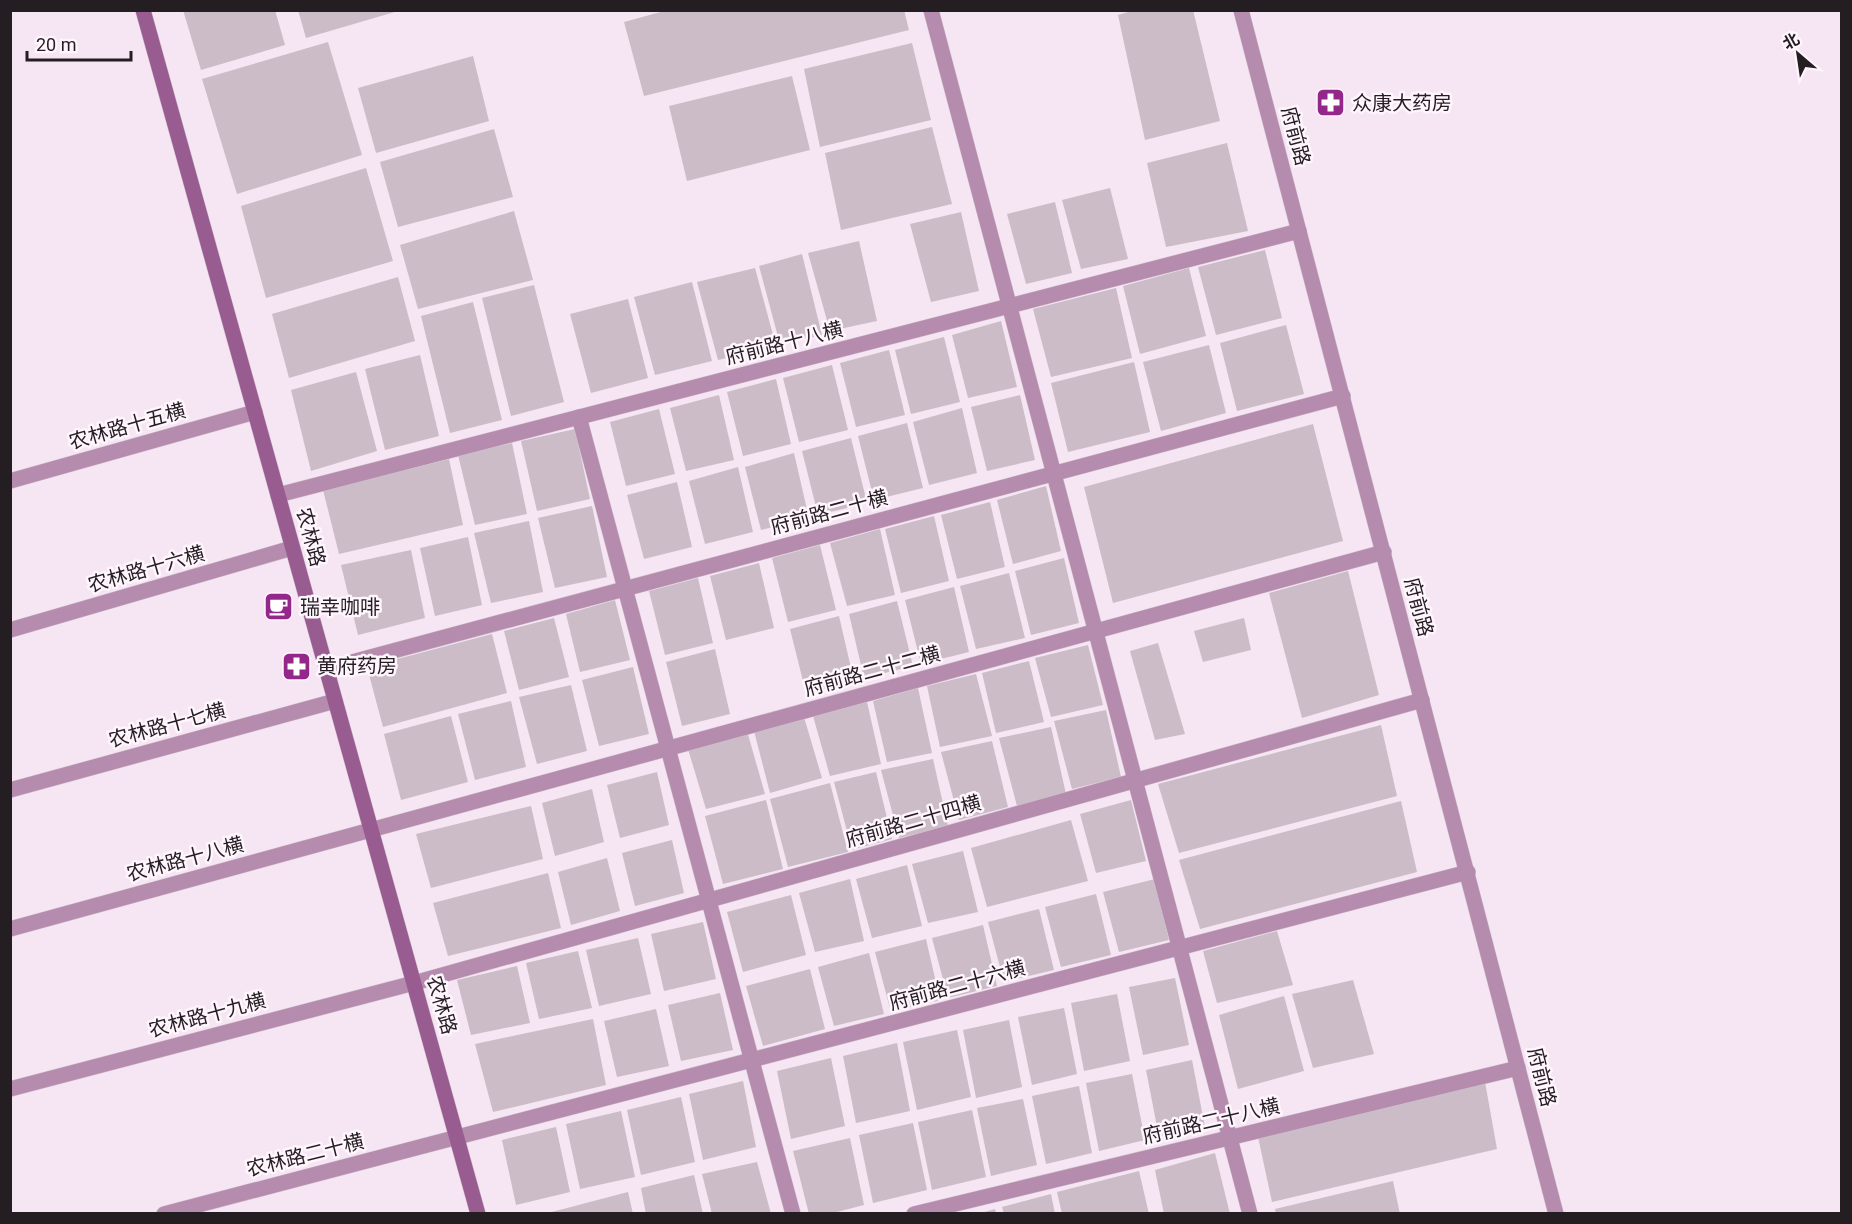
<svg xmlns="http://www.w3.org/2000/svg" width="1852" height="1224" viewBox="0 0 1852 1224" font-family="Roboto,'Noto Sans SC',sans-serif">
	<rect width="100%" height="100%" fill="#f6e5f3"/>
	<g fill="#cbbcc8">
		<path d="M183,10h92l10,35 -84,25z"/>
		<path d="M298,10h100v1l-92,27z"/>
		<path d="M668,10h236l5,20 -265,66 -20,-74z"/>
		<path d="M1135,10h58l27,111 -75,19 -27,-125z"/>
		<path d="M328,42l34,113 -125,39 -35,-115z"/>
		<path d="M912,43l19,77 -111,27 -16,-78z"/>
		<path d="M473,56l16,65 -113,32 -18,-65z"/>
		<path d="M792,76l18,74 -123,31 -18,-75z"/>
		<path d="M932,127l20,77 -111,26 -16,-77z"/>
		<path d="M494,129l19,68 -115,30 -18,-65z"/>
		<path d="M1227,143l21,88 -82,16 -19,-84z"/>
		<path d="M366,168l27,93 -127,37 -25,-92z"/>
		<path d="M1110,188l18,71 -47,10 -19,-69z"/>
		<path d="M1055,202l17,71 -46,11 -19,-70z"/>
		<path d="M514,211l19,69 -115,29 -18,-64z"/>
		<path d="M961,212l18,79 -48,11 -21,-78z"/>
		<path d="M859,241l18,80 -47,10 -22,-78z"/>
		<path d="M1265,250l17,68 -66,17 -18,-68z"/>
		<path d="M802,254l20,81 -42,9 -21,-78z"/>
		<path d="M755,268l21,78 -58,14 -21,-78z"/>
		<path d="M1189,268l17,68 -66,18 -17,-68z"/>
		<path d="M398,277l17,64 -126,37 -17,-64z"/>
		<path d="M692,282l20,79 -57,14 -21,-78z"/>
		<path d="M534,285l30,117 -53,14 -29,-118z"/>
		<path d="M1116,288l16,70 -81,19 -18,-68z"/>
		<path d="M628,299l20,79 -57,15 -21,-79z"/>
		<path d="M473,302l29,118 -52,13 -29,-117z"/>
		<path d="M1001,321l16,66 -49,11 -16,-63z"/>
		<path d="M1286,325l18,69 -67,17 -17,-68z"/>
		<path d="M944,337l16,65 -49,12 -16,-64z"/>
		<path d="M1209,345l17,68 -65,18 -18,-69z"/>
		<path d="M889,350l16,65 -49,12 -16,-64z"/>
		<path d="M420,355l19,81 -54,14 -20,-81z"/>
		<path d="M1134,362l16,70 -82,20 -17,-69z"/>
		<path d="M832,365l16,65 -49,12 -16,-64z"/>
		<path d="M356,372l21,79 -66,20 -20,-81z"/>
		<path d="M776,379l15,65 -48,12 -16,-64z"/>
		<path d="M719,395l15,65 -48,11 -16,-63z"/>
		<path d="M1020,395l15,65 -48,11 -16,-64z"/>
		<path d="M962,408l15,65 -48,12 -16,-63z"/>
		<path d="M659,409l16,65 -49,12 -16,-64z"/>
		<path d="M907,423l16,65 -49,12 -16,-64z"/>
		<path d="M1313,424l30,117 -230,62 -29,-116z"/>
		<path d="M575,429l15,70 -53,12 -16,-70z"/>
		<path d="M851,438l16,65 -49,12 -16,-64z"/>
		<path d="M512,443l15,71 -52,11 -17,-70z"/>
		<path d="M794,453l15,65 -48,12 -16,-63z"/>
		<path d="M449,459l14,66 -124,29 -16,-64z"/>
		<path d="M738,467l15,65 -48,12 -16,-63z"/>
		<path d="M677,482l15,65 -48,12 -17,-64z"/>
		<path d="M1046,486l15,65 -48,13 -16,-64z"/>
		<path d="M990,502l15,65 -48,12 -16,-64z"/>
		<path d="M592,506l15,71 -52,11 -17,-70z"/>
		<path d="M934,516l15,65 -48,12 -16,-64z"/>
		<path d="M529,521l14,71 -52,11 -17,-70z"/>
		<path d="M880,529l15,66 -48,11 -17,-63z"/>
		<path d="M468,537l14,68 -47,11 -15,-68z"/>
		<path d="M820,545l16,65 -48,12 -16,-64z"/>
		<path d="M411,550l14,68 -67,17 -17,-70z"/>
		<path d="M1064,558l15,65 -48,12 -16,-64z"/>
		<path d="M759,563l15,65 -48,12 -16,-64z"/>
		<path d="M1348,571l31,124 -77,23 -33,-125z"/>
		<path d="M1009,573l16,65 -49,11 -16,-63z"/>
		<path d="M698,578l15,65 -48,12 -16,-64z"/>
		<path d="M954,587l15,65 -48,12 -16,-64z"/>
		<path d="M615,600l15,60 -50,12 -14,-58z"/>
		<path d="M897,601l16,65 -49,12 -15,-64z"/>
		<path d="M839,616l15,65 -48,12 -16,-64z"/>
		<path d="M554,618l15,59 -50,13 -15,-59z"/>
		<path d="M1244,618l7,32 -48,12 -9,-31z"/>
		<path d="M492,634l15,59 -124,34 -16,-60z"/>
		<path d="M1158,643l27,91 -30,6 -25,-89z"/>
		<path d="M1088,645l15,60 -52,12 -16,-59z"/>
		<path d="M715,649l15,65 -48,12 -16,-64z"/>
		<path d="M1029,661l15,61 -48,11 -14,-60z"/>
		<path d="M633,667l16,67 -50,12 -17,-66z"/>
		<path d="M976,674l16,62 -52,11 -13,-61z"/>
		<path d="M571,685l16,66 -50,13 -18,-67z"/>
		<path d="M918,688l14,65 -45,9 -14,-61z"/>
		<path d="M511,701l15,66 -51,13 -17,-66z"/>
		<path d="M867,702l14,62 -51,12 -17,-60z"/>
		<path d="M1106,710l15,67 -49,12 -18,-68z"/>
		<path d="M451,716l17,66 -67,18 -17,-66z"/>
		<path d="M804,717l18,61 -52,15 -16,-62z"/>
		<path d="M1381,725l16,71 -218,57 -21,-69z"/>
		<path d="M1051,727l15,67 -49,12 -18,-68z"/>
		<path d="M747,731l18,63 -59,15 -18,-60z"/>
		<path d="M992,741l16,66 -49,13 -18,-68z"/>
		<path d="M933,759l15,67 -49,12 -18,-68z"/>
		<path d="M657,772l12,53 -49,13 -13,-53z"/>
		<path d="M876,772l16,67 -40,11 -18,-68z"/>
		<path d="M830,783l18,69 -60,15 -18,-68z"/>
		<path d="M592,789l12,53 -49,14 -13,-53z"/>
		<path d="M766,800l17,69 -60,15 -18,-68z"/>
		<path d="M1131,800l15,61 -50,12 -16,-59z"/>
		<path d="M1401,801l16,71 -217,57 -21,-69z"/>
		<path d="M531,806l12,53 -112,29 -15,-54z"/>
		<path d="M1071,820l17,61 -101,26 -16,-59z"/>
		<path d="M672,840l12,53 -49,13 -13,-53z"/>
		<path d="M963,851l15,61 -50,11 -16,-59z"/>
		<path d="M607,858l13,53 -49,14 -13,-53z"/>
		<path d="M907,865l15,61 -50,12 -16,-59z"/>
		<path d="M548,873l13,55 -113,28 -15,-53z"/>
		<path d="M850,879l14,62 -49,11 -16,-59z"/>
		<path d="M1155,879l14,61 -50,12 -16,-60z"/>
		<path d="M1096,894l15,61 -50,12 -16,-60z"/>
		<path d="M791,895l15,60 -63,17 -16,-60z"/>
		<path d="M1039,909l15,61 -50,12 -16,-60z"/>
		<path d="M703,922l13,57 -52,12 -13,-57z"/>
		<path d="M983,925l14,61 -49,12 -16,-60z"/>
		<path d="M1277,931l16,54 -76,18 -14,-52z"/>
		<path d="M638,938l13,56 -52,12 -13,-56z"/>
		<path d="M926,939l14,61 -49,12 -16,-60z"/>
		<path d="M578,951l14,57 -53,11 -13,-56z"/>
		<path d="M869,953l15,61 -50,12 -16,-59z"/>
		<path d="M517,966l13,57 -59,12 -14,-55z"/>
		<path d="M810,969l15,60 -62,17 -17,-60z"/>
		<path d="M1175,978l14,67 -46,10 -14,-68z"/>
		<path d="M1353,980l21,74 -61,14 -21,-74z"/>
		<path d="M720,993l13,57 -52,11 -13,-56z"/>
		<path d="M1117,994l13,67 -46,10 -13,-68z"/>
		<path d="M1284,996l20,75 -66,18 -19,-74z"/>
		<path d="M1064,1008l13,66 -45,11 -14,-68z"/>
		<path d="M656,1009l13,57 -52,11 -13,-56z"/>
		<path d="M593,1019l13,66 -113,27 -18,-68z"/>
		<path d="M1009,1020l13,67 -46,11 -13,-68z"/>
		<path d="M957,1030l14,67 -54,13 -14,-68z"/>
		<path d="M897,1043l13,68 -54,12 -13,-67z"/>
		<path d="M831,1058l14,68 -54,13 -14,-68z"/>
		<path d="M1192,1060l13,67 -46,10 -13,-67z"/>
		<path d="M1132,1074l13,66 -46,11 -13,-68z"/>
		<path d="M743,1081l13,66 -53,13 -14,-66z"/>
		<path d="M1485,1082l12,67 -225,53 -14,-65z"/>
		<path d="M1079,1086l13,67 -46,11 -14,-68z"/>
		<path d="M681,1097l14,65 -54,13 -14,-65z"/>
		<path d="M1023,1099l14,66 -46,11 -14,-68z"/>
		<path d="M972,1110l14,67 -54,13 -14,-68z"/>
		<path d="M621,1111l14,66 -55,12 -14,-65z"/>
		<path d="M913,1123l14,67 -54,13 -14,-68z"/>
		<path d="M556,1127l14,65 -54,13 -14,-65z"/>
		<path d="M850,1138l14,67 -35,9h-20l-16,-63z"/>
		<path d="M1215,1153l15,61h-66l-9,-44z"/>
		<path d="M757,1162l14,52h-59l-10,-40z"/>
		<path d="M1139,1171l10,43h-87l-5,-22z"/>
		<path d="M694,1175l9,39h-57l-5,-26z"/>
		<path d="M1393,1181l7,33h-124l-1,-5z"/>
		<path d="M628,1192l5,22h-85v-1z"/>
		<path d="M1051,1194l4,20h-51l-2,-7z"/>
		<path d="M995,1209l1,5h-15v-1z"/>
	</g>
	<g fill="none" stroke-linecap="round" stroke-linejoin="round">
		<defs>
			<g id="lane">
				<path d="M931,10l319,1204"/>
				<path d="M579,417l214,797"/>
			</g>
			<g id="street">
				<path d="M1241,10l315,1204"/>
				<path d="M10,481l245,-69"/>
				<path d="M278,495l1021,-264"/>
				<path d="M10,630l282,-82"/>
				<path d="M326,669l1017,-273"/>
				<path d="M10,790l325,-89"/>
				<path d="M10,929l1374,-377"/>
				<path d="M10,1089l404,-106 1008,-283"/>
				<path d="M164,1214l1304,-342"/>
				<path d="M914,1214l604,-146"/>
			</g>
			<path id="secondary" d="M143,10l335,1204"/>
		</defs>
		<use href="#lane" stroke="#d0c1ce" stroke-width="16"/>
		<use href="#street" stroke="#d0c1ce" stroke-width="16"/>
		<use href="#secondary" stroke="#d0c1ce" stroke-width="16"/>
		<use href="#lane" stroke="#b58bae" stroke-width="15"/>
		<use href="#street" stroke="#b58bae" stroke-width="15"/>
		<use href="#secondary" stroke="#985c90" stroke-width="15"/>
	</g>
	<defs>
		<symbol id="pharmacy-square" viewBox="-11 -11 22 22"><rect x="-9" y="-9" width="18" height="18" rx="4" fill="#94288a" stroke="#fff5fd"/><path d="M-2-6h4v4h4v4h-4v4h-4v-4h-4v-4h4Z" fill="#fff"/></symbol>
		<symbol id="cafe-square" viewBox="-11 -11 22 22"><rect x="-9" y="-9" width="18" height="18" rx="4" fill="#94288a" stroke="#fff5fd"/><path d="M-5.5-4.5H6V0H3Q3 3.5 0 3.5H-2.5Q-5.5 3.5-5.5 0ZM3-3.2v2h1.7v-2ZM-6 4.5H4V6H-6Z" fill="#fff"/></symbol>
	</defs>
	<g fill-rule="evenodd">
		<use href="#pharmacy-square" x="1314" y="86" width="33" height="33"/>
		<use href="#cafe-square" x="262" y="590" width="33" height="33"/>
		<use href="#pharmacy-square" x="280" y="650" width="33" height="33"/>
	</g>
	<g text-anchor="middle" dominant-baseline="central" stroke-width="5" stroke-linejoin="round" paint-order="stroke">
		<g font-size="20" fill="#241e23" stroke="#fff5fd" text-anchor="start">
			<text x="1352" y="103">众康大药房</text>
			<text x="300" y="607">瑞幸咖啡</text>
			<text x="317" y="666">黄府药房</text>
		</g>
		<g font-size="20" fill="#241e23" stroke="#fff5fd">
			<text transform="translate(1296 136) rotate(75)">府前路</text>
			<text transform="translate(784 343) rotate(-14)">府前路十八横</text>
			<text transform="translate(127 426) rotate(-16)">农林路十五横</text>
			<text transform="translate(829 512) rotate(-15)">府前路二十横</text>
			<text transform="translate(311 537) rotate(75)">农林路</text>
			<text transform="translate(146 569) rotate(-16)">农林路十六横</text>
			<text transform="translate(1419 607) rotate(75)">府前路</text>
			<text transform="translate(872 671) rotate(-15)">府前路二十二横</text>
			<text transform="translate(167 725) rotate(-15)">农林路十七横</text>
			<text transform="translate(913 821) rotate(-16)">府前路二十四横</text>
			<text transform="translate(185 859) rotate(-15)">农林路十八横</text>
			<text transform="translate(957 985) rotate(-15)">府前路二十六横</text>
			<text transform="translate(442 1005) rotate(74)">农林路</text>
			<text transform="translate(207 1015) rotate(-15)">农林路十九横</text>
			<text transform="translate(1542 1077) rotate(76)">府前路</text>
			<text transform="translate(1211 1121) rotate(-13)">府前路二十八横</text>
			<text transform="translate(305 1155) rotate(-14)">农林路二十横</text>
		</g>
	</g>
	<rect width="1852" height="1224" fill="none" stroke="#241e23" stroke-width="24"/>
	<g transform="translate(1798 54) rotate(331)" stroke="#fff5fd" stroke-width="4.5" paint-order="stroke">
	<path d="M0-4.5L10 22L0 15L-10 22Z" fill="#241e23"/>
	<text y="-9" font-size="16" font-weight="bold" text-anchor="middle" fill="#241e23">北</text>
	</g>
	<path d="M27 51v9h104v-9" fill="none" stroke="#241e23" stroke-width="3"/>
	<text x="36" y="51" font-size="18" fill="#241e23" stroke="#fff5fd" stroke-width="4.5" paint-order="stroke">20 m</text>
</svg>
